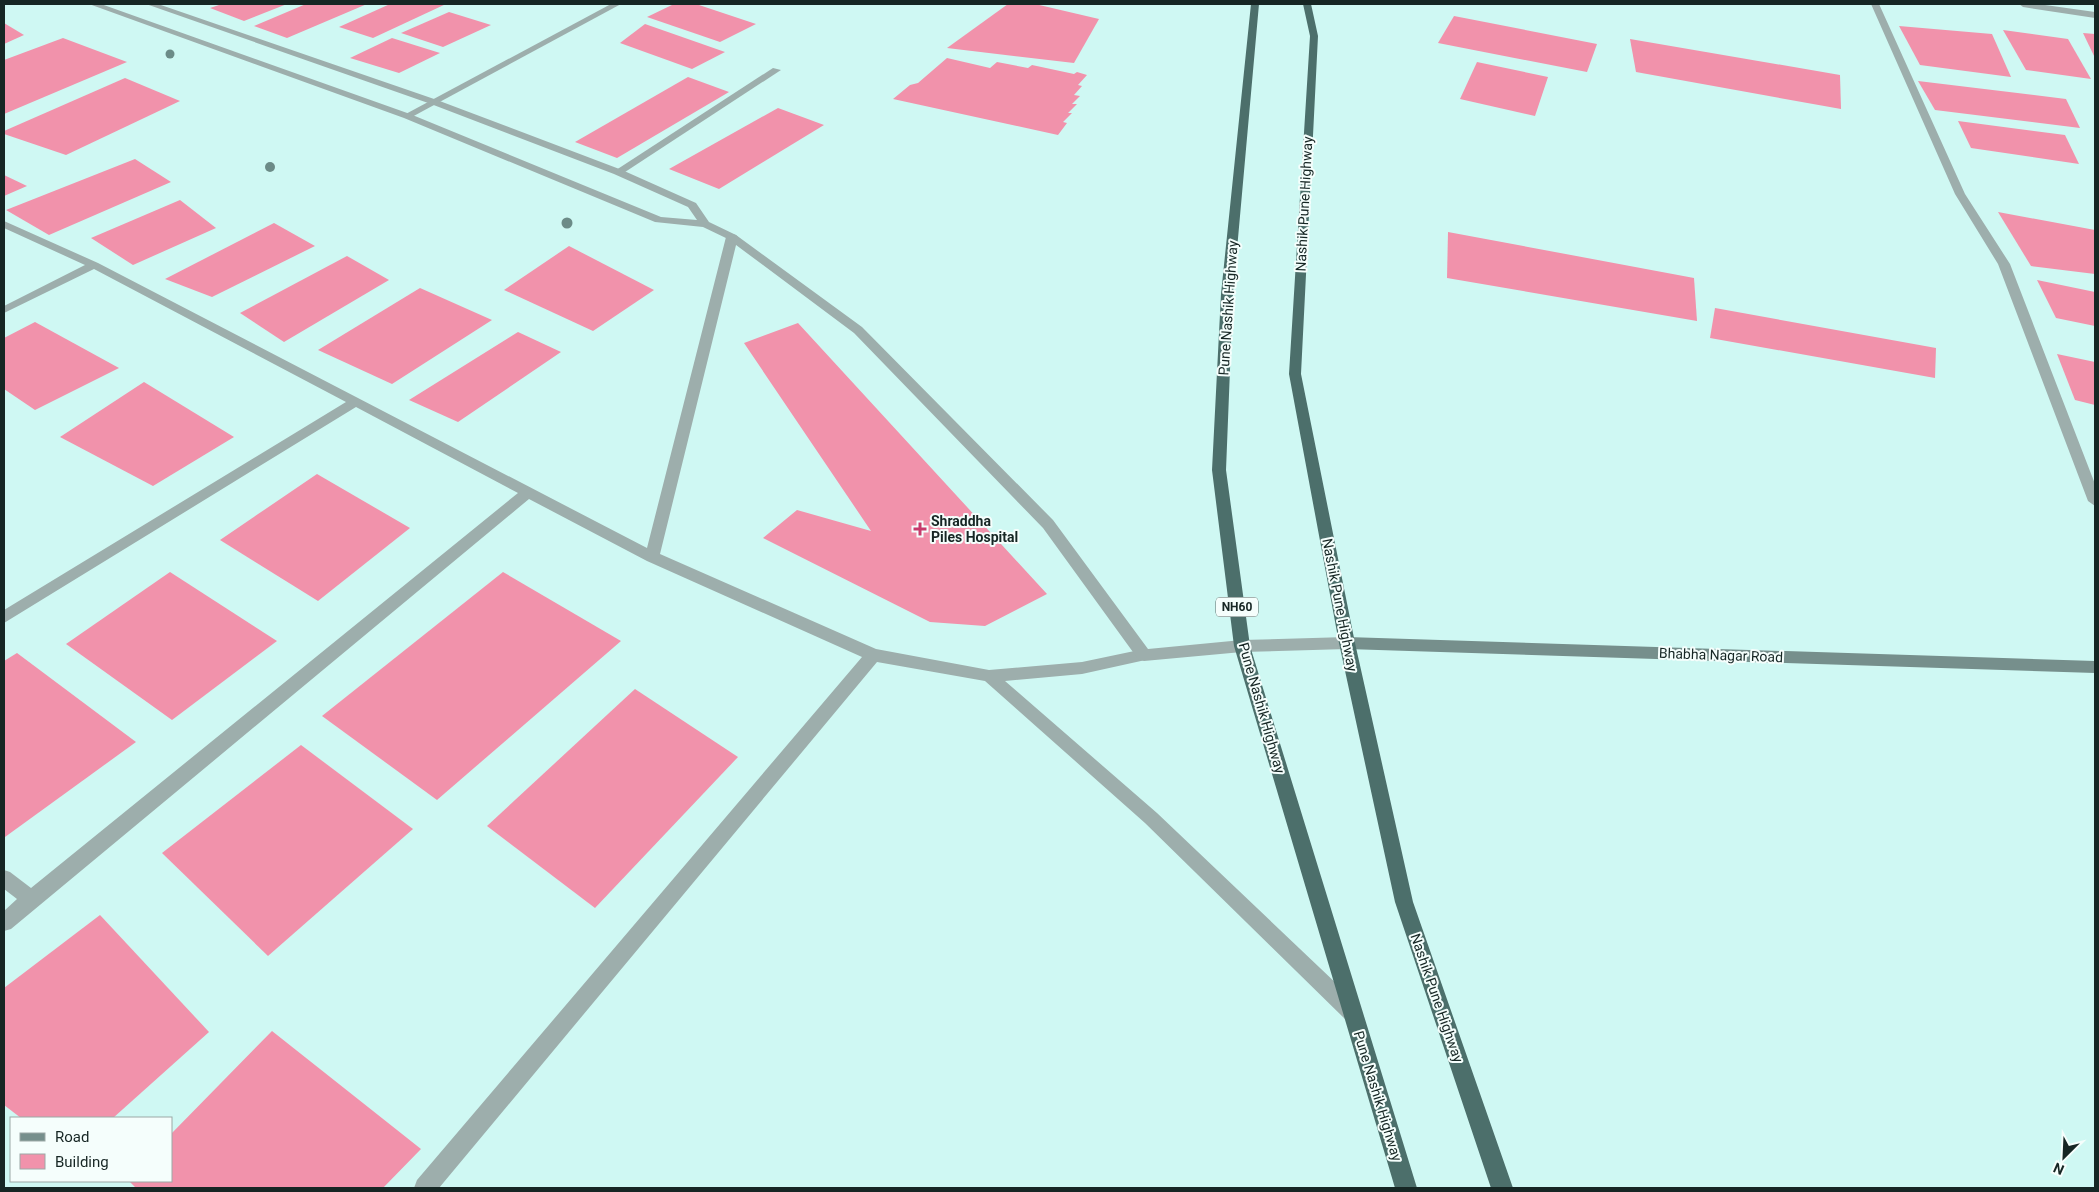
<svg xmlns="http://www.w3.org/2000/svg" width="2099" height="1192" viewBox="0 0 2099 1192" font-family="Roboto,sans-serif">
	<rect width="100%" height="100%" fill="#cff8f3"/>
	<g fill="#f192ab">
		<path d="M222,4h65l-43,17 -34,-13z"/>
		<path d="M306,4h61l-80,34 -33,-12z"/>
		<path d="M390,4h56l-73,34 -34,-11z"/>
		<path d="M674,4h22l60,20 -36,18 -73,-25z"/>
		<path d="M1008,4h27l64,15 -25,44 -127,-15z"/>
		<path d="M449,12l42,13 -48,22 -42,-14z"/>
		<path d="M1454,16l143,28 -10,28 -149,-29z"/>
		<path d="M4,23l20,12 -20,9z"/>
		<path d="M645,24l80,28 -33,17 -72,-26z"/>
		<path d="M1899,26l93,8 19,43 -91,-12z"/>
		<path d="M2003,30l65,9 23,40 -65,-9z"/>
		<path d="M2083,33l12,1v24z"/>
		<path d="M63,38l64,24 -123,52v-54z"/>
		<path d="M392,38l48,15 -41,20 -49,-15z"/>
		<path d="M1630,39l210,36 1,34 -205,-37z"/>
		<path d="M947,58l43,10 7,-6 31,6 4,-3 42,9 3,-2 10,3 -9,10 4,1 -8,9 6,1 -8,8h5l-9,9h4l-9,9 4,1 -9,12 -165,-36 17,-14 8,-2z"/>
		<path d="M1477,62l71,15 -13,39 -75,-17z"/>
		<path d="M688,77l41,15 -112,66 -42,-16z"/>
		<path d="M125,78l55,23 -114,54 -62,-21v-3z"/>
		<path d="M1918,81l148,18 14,29 -145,-18z"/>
		<path d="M778,108l46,17 -105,64 -50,-20z"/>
		<path d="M1958,121l107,14 14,29 -108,-16z"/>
		<path d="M135,159l36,23 -122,53 -43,-25z"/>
		<path d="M4,175l23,11 -23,10z"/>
		<path d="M180,200l36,28 -83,37 -42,-27z"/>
		<path d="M1998,212l97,18v44l-64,-8z"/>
		<path d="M274,223l41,23 -103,51 -47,-18z"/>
		<path d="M1448,232l246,46 3,43 -250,-43z"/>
		<path d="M569,246l85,44 -61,41 -89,-41z"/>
		<path d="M347,256l42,24 -105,62 -44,-29z"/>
		<path d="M2037,280l58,12v34l-39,-8z"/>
		<path d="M420,288l72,32 -100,64 -74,-34z"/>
		<path d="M1715,308l221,40 -1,30 -225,-40z"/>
		<path d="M35,322l84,46 -84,42 -31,-21v-51z"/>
		<path d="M798,323l249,271 -62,32 -55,-4 -167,-84 34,-28 74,21 -127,-188z"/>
		<path d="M518,332l43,20 -103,70 -49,-22z"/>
		<path d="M2057,354l38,8v43l-20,-5z"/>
		<path d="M144,382l90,55 -81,49 -93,-49z"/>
		<path d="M317,474l93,54 -92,73 -98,-61z"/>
		<path d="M170,572l107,69 -105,79 -106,-76z"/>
		<path d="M503,572l118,69 -184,159 -115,-84z"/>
		<path d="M17,653l119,89 -131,95 -1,-176z"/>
		<path d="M635,689l103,68 -143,151 -108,-82z"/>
		<path d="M301,745l112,84 -145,127 -106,-103z"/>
		<path d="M100,915l109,117 -96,86h-92l-17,-13v-117z"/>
		<path d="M272,1031l149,118 -38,39h-247l-7,-7h42v-47z"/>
	</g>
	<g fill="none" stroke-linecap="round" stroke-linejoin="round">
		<g fill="#9daeac" fill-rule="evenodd">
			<path d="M611,4h10l-211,114 -8,-2z"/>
			<path d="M1871,4h8l86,190 45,70 85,220v22l-7,-5 -90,-237 -43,-70z"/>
			<path d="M2019,4h19l57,8v6l-72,-11z"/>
			<path d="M773,68l8,2 -159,104 -4,1 -5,-3z"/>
			<path d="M4,221l94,42 549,285 79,-311 6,-3 4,1 2,2 -78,317 216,95 113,21 93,-8 62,-13 6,2 2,4 -2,4 -68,15 -77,7 152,132 202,192 3,7 -3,7 -7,2 -7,-2 -200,-196 -160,-142 -108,-19 -438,526h-25l3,-8 445,-523 -215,-96 -118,-62 -518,430 -7,2v-20l13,-12 -13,-10v-19l6,2 21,16 487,-395 -162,-86 -352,216v-13l342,-208 -252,-133 -90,44v-7l81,-41 -81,-37z"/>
		</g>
		<path fill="#9daeac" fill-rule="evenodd" d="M89,4h12l309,110 251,103 36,3 -9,-13 -74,-33 -183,-70 -285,-100h12l279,96 185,70 74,33 13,19 27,13 126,92 191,193 95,129 94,-9 105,-3 5,2 3,4 -3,4 -5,2 -105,3 -98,9 -6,-2 -95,-131 -189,-195 -126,-94 -25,-12 -48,-5 -251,-104z"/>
		<path fill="#768f8c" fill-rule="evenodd" d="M1347,637l748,24v12l-748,-24 -5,-2 -3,-4 3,-4z"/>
		<g fill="#4c6f6b" fill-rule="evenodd">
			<path d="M1251,4h8l-26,290 -7,176 24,176 167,542h-22l-161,-542 -22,-176 9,-176z"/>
			<path d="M1303,4h8l7,32 -17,338 54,269 58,259 100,286h-22l-96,-286 -56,-259 -50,-269 21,-338z"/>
		</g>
	</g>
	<g fill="#6c8b87">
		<circle cx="170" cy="54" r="4.5"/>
		<circle cx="270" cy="167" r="5"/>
		<circle cx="567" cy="223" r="5.5"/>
	</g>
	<path fill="#c73a6c" stroke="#f5fefc" stroke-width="2" d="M917.5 521.5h5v5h5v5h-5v5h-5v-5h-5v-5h5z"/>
	<g text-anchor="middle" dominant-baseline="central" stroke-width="4" stroke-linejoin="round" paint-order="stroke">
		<rect fill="#f5fefc" stroke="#596765" stroke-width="1" x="1216" y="597.5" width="42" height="19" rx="4"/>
		<g font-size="12" font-weight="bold" fill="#162624">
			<text x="1237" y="607">NH60</text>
		</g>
		<g font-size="14" fill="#162624" stroke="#f5fefc">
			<text transform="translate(1304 204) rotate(-87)">Nashik Pune Highway</text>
			<text transform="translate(1228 308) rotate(-86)">Pune Nashik Highway</text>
			<text transform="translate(1340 605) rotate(79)">Nashik Pune Highway</text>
			<text transform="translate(1721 655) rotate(2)">Bhabha Nagar Road</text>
			<text transform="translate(1262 708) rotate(74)">Pune Nashik Highway</text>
			<text transform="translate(1437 998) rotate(71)">Nashik Pune Highway</text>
			<text transform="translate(1378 1096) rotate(73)">Pune Nashik Highway</text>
		</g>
		<g font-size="14" font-weight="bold" fill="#162624" stroke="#f5fefc" text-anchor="start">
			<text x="931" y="521">Shraddha<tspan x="931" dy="16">Piles Hospital</tspan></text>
		</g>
	</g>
	<rect width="2099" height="1192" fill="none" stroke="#162624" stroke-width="10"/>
	<rect x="10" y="1117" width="162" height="65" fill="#f5fefc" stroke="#9ca8a6"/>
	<rect x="20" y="1133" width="25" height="8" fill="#768f8c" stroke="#9ca8a6"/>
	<text x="55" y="1142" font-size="15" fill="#162624">Road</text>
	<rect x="20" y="1154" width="25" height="15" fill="#f192ab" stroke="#9ca8a6"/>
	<text x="55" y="1167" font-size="15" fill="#162624">Building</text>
	<g transform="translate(2064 1157) rotate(204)" stroke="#f5fefc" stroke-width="4" paint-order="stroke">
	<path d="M0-4L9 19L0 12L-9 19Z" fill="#162624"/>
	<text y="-8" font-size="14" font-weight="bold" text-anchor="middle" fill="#162624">N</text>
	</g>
</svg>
